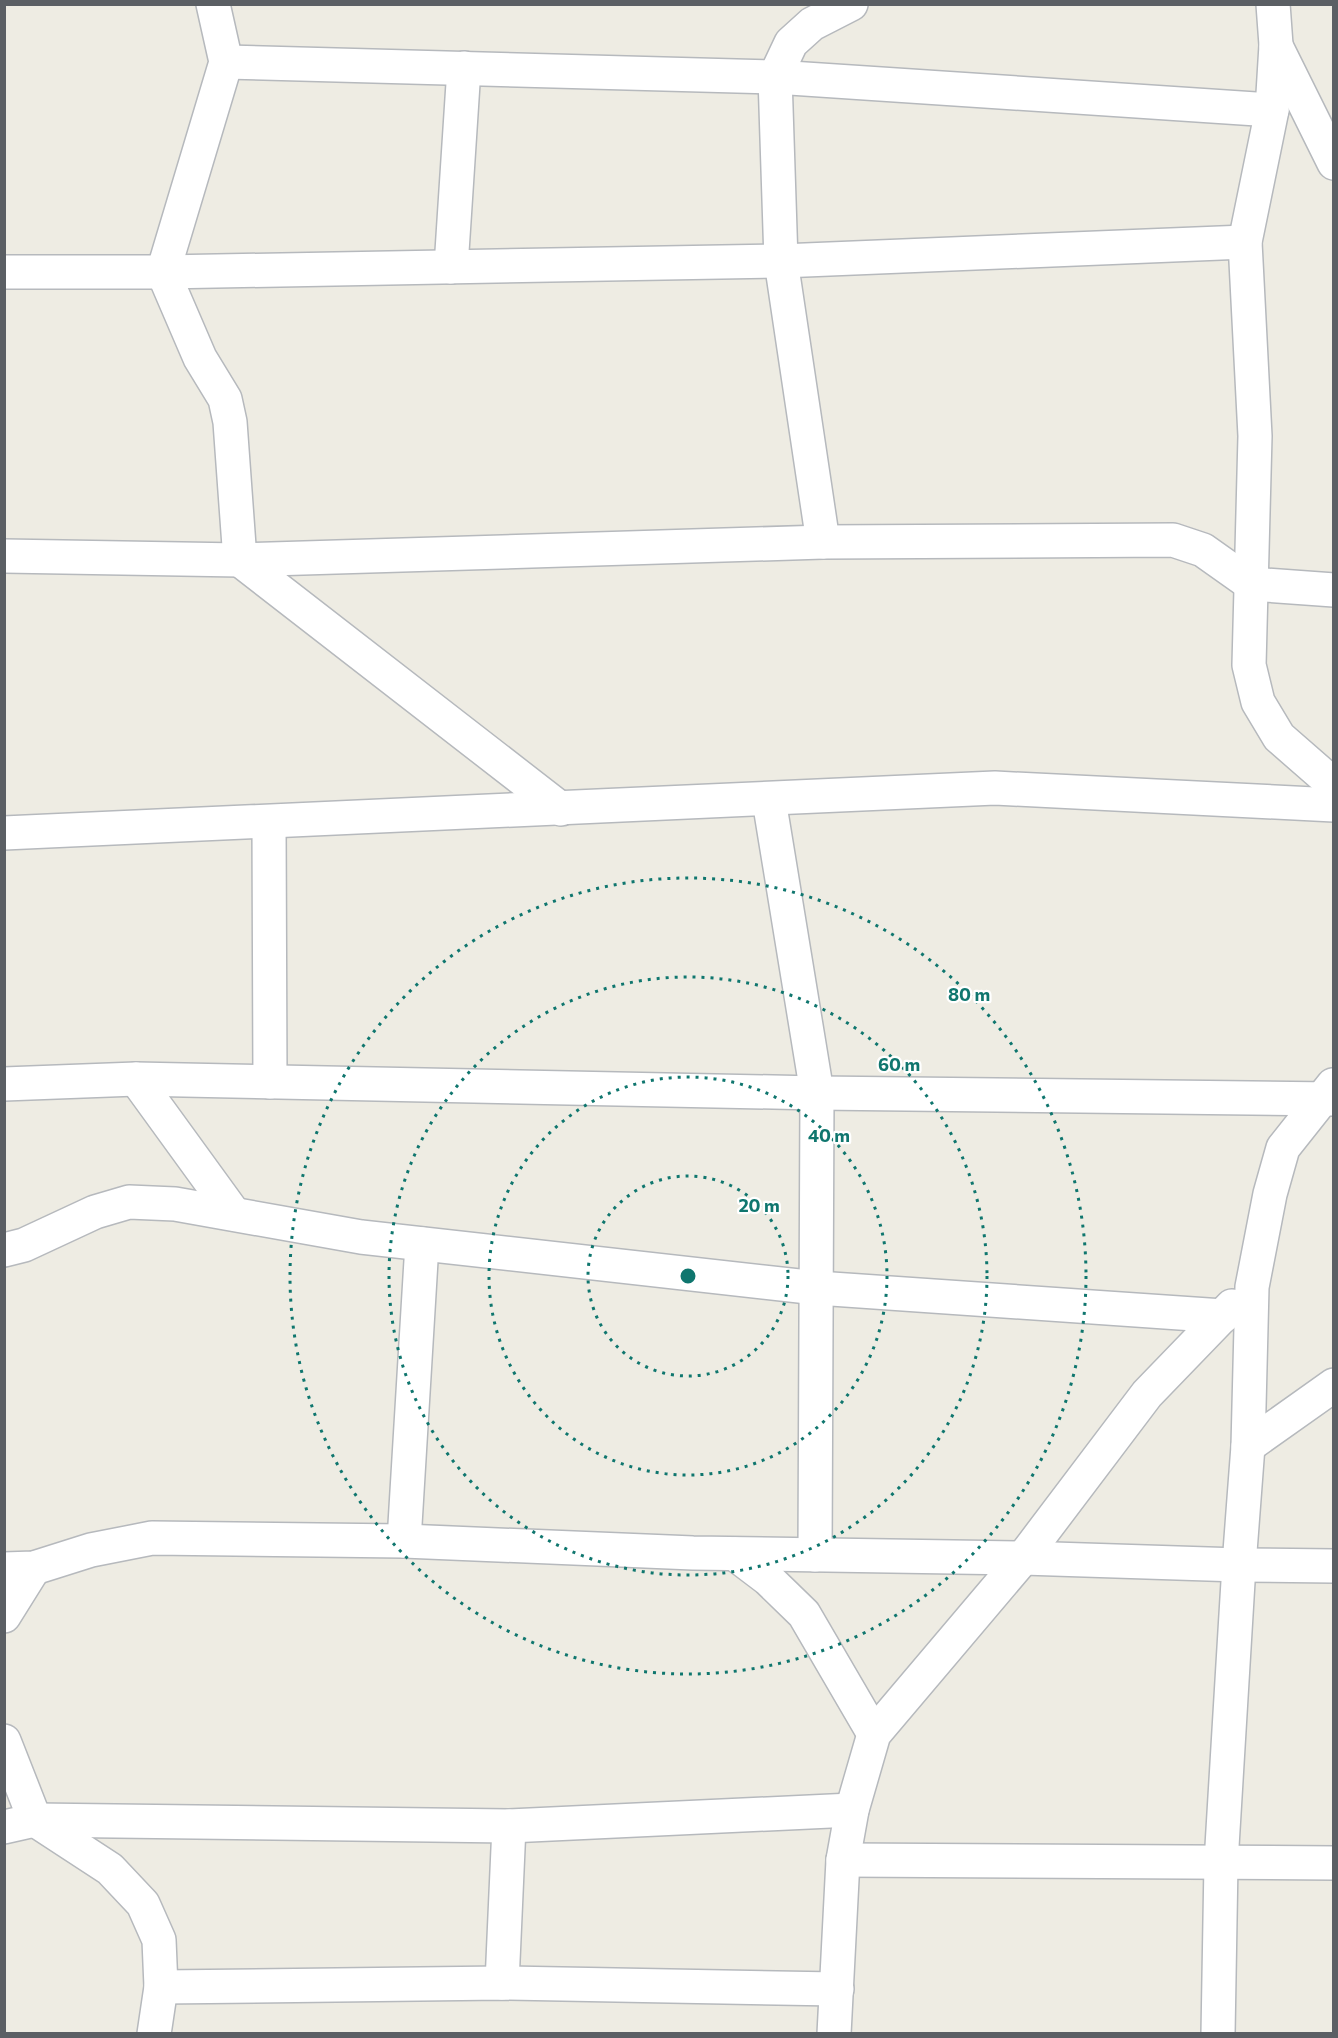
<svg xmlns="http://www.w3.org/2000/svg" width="1338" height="2038" viewBox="0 0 1338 2038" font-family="Commissioner,sans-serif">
	<rect width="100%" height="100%" fill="#eeece3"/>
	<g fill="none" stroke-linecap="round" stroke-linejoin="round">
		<defs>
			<g id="street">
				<path d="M213,4l13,58 -63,210 37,86 25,41 5,23 10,138 321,249"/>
				<path d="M1273,4l3,41 -4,65 -27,132 10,194 -6,229 9,37 21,35 55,48"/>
				<path d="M1276,46l58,117"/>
				<path d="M226,62l549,15 497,33"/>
				<path d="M451,267l13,-199"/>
				<path d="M4,272h159l618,-11 464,-19"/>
				<path d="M823,542l-42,-281 -6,-184 16,-34 21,-19 39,-20"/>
				<path d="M4,556l236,4 583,-18 350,-2 30,10 48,34 83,6"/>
				<path d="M769,800l48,293 -2,462"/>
				<path d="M269,823l1,259"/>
				<path d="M4,833l991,-45 339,17"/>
				<path d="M136,1079l98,135"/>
				<path d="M4,1084l132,-5 681,14 517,6"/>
				<path d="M4,1250l20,-5 71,-33 34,-10 46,2 186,33 456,51 406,28"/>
				<path d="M1248,1446l86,-61"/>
				<path d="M404,1541l18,-297"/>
				<path d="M735,1554l33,25 36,35 70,120"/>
				<path d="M4,1569l30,-1 57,-18 61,-12 252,3 289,12 330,5 216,7 95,1"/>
				<path d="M4,1616l30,-48"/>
				<path d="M4,1741l31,79 75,49 33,35 16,36 2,47 -7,47"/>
				<path d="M4,1827l31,-7 474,6 343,-16"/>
				<path d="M843,1860l491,3"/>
				<path d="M502,1983l7,-157"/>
				<path d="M161,1987l341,-4 335,6"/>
				<path d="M834,2034l9,-174 9,-50 22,-76 149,-176 124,-164 85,-88"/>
				<path d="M1218,2034l3,-171 18,-298 9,-119 4,-159 18,-93 13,-46 50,-63"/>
			</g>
		</defs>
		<use href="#street" stroke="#b6b9bd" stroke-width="36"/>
		<use href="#street" stroke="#fff" stroke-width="33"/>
	</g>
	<g fill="none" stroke="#0f766e" stroke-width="3" stroke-dasharray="3 6">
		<circle cx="688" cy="1276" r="100"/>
		<circle cx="688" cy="1276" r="199"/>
		<circle cx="688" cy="1276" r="299"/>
		<circle cx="688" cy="1276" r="398"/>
	</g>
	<circle cx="688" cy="1276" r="9" fill="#0f766e" stroke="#fff" stroke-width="3"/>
	<g font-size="18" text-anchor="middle" font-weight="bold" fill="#0f766e" stroke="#fff" stroke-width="4.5" stroke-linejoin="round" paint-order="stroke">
		<text x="969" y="1001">80 m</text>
		<text x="899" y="1071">60 m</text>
		<text x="829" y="1142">40 m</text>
		<text x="759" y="1212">20 m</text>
	</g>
	<rect width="1338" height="2038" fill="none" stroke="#5b5f64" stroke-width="12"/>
</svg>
